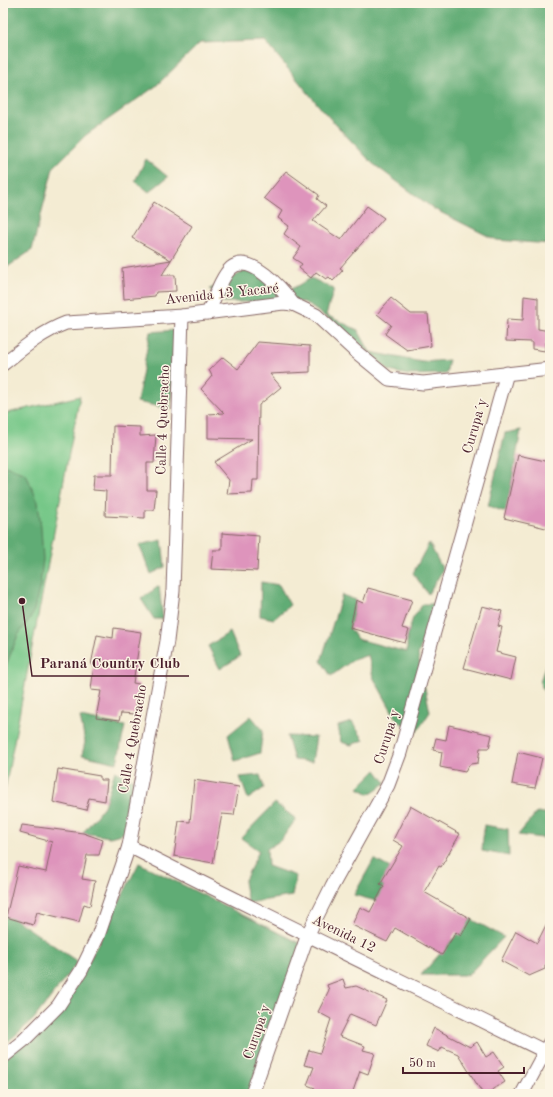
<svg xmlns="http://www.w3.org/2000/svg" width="553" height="1097" viewBox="0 0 553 1097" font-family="'Old Standard TT',serif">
	<rect width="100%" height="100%" fill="#fcf5e5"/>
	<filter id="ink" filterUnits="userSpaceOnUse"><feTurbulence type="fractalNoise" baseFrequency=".025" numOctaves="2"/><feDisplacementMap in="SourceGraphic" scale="8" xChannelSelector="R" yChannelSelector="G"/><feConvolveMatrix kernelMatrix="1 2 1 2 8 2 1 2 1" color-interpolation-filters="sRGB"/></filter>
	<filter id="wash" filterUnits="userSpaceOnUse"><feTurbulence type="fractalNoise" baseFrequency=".012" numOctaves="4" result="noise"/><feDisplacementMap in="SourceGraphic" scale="16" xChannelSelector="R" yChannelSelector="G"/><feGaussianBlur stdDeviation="0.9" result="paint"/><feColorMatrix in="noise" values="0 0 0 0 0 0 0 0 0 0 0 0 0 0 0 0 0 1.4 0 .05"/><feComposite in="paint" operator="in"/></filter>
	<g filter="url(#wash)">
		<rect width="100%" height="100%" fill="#f4ecd3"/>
		<path fill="#76c788" stroke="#60735a" d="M80,396l-75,393 -2,3v-378z"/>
		<g fill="#60ac74" stroke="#556650">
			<path d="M3,3h547v241l-54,-4 -62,-31 -62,-46 -48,-51 -59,-71 -65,2 -44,43 -70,49 -33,33 -21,82 -29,20z"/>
			<path d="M146,159l22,18 -19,15 -14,-11z"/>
			<path d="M253,267l35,24 23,-13 23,11 -8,26 32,15 12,22 52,10 27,-2 -3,14 -38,1 -19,-4 -43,-40 -42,-29h-81l-13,-13z"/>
			<path d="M176,330l-6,79 -33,-7 13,-70z"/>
			<path d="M521,430l-15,82 -18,-6 17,-73z"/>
			<path d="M3,465l23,9 12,28 3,26 2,31 -3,27 -7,28 -15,21 -11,28 -4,19z"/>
			<path d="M162,540l3,27 -14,7 -12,-29z"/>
			<path d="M429,543l14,27 -15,24 -15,-21z"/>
			<path d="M261,582l18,3 11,20 -16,14 -14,-3z"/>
			<path d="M159,586l4,33h-9l-13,-20z"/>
			<path d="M342,595l14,5 -6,28 7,11 50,13v-16l6,-18 10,-14h12l-17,51 12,57 -14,21 -19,-13 -24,-43 -5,-22 -15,5 -22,16 -10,-15z"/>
			<path d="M230,632l10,24 -20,13 -12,-23z"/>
			<path d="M550,650v56l-10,-24z"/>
			<path d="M251,716l12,14 -3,23 -25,8 -7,-26z"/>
			<path d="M80,717l45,9 -8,37 -35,-8 3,-13z"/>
			<path d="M352,722l12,18 -13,5 -10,-3 -3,-16z"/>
			<path d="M287,736l29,1 -4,25 -18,-2z"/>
			<path d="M376,770l10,13 -17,11 -11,-6z"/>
			<path d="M115,771l28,13 -15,48 -18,5 -27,-4 21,-27z"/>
			<path d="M260,775l4,13 -16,11 -8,-22z"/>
			<path d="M275,803l21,16 -15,21 -14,9 1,17 28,10 -4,20 -44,7 -4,-21 15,-31 -18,-13z"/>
			<path d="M537,812l13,2v25l-32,-4z"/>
			<path d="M484,825l24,4 1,27 -27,-5z"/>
			<path d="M374,859l16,9 -9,16 9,6 -14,11 -22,-6z"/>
			<path d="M139,863l162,81 -53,150h-245v-33l68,-65z"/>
			<path d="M3,911l75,51 -45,58 -30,26z"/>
			<path d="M471,919l33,18 -36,38h-47z"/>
		</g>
		<g id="blocks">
			<g fill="#de94bc">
				<path d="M286,171l33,24 -2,4 9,7 -13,15 28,19 26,-34 17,12 -44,50 3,2 -10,11 -4,-4 -3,2 -10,-7 -5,6 -12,-10 3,-4 -9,-6 8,-11 -17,-13 5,-8 -11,-8 4,-7 -18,-13z"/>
				<path d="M154,202l38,24 -21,34 -39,-22z"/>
				<path d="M171,260l-9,15h13l1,16 -20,1 -1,4 -31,3 -2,-31z"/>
				<path d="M524,296l14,2v31l12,2v13l-5,-1v8l-13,-2v-7l-26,-1 1,-22 16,1z"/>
				<path d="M391,298l20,16h17l3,32 -24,4 -22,-16 6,-9 -14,-11z"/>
				<path d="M258,342l52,4v26l-40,2 11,13 -22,18 -1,75h-5l-1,13 -25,1 2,-14 -15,-18 38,-23 -44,-1v-24l16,-1 -23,-24 11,-13 -3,-6 14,-13 15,12z"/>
				<path d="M113,426l27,1v9l16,-1 -2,28h-7v27h9l-2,20h-9v8l-40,-2 1,-25 -13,-1 1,-15h18z"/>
				<path d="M518,455l32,7v67l-46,-11z"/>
				<path d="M222,533l37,3 -2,35 -46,-2 2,-19h9z"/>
				<path d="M368,588l44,12 -10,28 7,2 -4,13 -55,-15 6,-28 7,3z"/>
				<path d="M482,606l20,5 -4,15 4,1 -6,25 20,5 -5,23 -47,-12z"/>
				<path d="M114,628l27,4 -8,51 6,1 -4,30 -14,-1 -2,8 -23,-3 5,-27 -10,-1 3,-25h-3l6,-30 16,3z"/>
				<path d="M449,725l43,10 -3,13h-9l-2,15 -8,1 -5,8 -25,-5 2,-15 -9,-2 3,-12 10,2z"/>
				<path d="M518,752l24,6 -7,30 -23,-4z"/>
				<path d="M58,769l42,7v4h7l-2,21 -16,-3 -3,12 -33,-8z"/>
				<path d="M194,780l45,7 -5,28 -12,-1 -9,49 -39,-7 5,-35 11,1z"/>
				<path d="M410,806l50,28 -19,33 -2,-1 -15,26 47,27 -10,17 -5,-4 -14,23 -47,-27 -8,14 -35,-17 8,-18 10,5 14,-26 -4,-2 23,-38 -10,-6z"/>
				<path d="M22,825l61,8 20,7 -4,15h-12l-5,24 13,2 -5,25 -6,-2 -5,18 -42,-10 -4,13 -27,-8 12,-51 28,6 6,-30 -32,-9z"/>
				<path d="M550,917v46l-5,2v4l-16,7 -28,-15 15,-30 21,12z"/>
				<path d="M343,979l3,9 10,-2 31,14 -11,25 -26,-11 -11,22 26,10 -2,4 12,3 -7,21 -8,-3 -8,23h-40l3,-6 -8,-3 7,-18 -10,-2 5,-15 11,3 11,-34 -13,-7 11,-22 -2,-5z"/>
				<path d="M434,1028l36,19 7,-5 9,15 8,-5 10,15 -6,4 7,11 -19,12h-3l-25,-40 -16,-7 -3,5 -13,-6z"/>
			</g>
		</g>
	</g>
	<g filter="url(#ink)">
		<use href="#blocks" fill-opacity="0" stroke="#866766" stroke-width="1"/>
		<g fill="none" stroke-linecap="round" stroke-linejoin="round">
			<defs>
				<g id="street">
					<path d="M208,313c6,-13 13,-36 23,-45 19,-16 52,22 62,36"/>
					<path d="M3,364c19,-15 39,-32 63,-41l116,-7 101,-13 10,1 23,11 39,36 34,28 34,4 127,-14"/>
					<path d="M129,846c138,70 277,137 415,205"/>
					<path d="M3,1057l20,-16 35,-35 23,-35 17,-35 31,-90 38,-205 6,-50 9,-275"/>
					<path d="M252,1094l56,-160 24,-48 56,-101 12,-32 107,-380"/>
					<path d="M522,1094l28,-52"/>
				</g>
			</defs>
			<use href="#street" stroke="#866766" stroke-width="15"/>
			<use href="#street" stroke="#fff" stroke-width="13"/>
		</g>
	</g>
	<g text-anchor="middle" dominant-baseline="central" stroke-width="3" stroke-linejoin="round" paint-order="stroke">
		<g font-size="14" fill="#4a1f2b" stroke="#fcf5e5">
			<text transform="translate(222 294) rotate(-6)">Avenida 13 Yacaré</text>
			<text transform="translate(163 420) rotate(-88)">Calle 4 Quebracho</text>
			<text transform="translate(475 426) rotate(-74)">Curupa´y</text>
			<text transform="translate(387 737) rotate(-73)">Curupa´y</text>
			<text transform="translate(133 739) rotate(-80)">Calle 4 Quebracho</text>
			<text transform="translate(344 934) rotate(26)">Avenida 12</text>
			<text transform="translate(257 1032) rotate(-71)">Curupa´y</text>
		</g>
	</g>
	<path fill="none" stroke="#4a1f2b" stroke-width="1.5" d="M22 601L32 676H189"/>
	<circle fill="#4a1f2b" stroke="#fcf5e5" stroke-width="1.5" cx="22" cy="601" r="4"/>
	<g font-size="15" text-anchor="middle" font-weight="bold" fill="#4a1f2b" stroke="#fcf5e5" stroke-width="3" stroke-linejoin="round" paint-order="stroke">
		<text x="110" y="668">Paraná Country Club</text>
	</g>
	<rect width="553" height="1097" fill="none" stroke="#fcf5e5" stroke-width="16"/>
	<path d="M403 1067v6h121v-6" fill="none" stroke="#4a1f2b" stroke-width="2"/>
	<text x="409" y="1067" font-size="12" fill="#4a1f2b" stroke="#fcf5e5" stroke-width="3" paint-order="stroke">50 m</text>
</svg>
